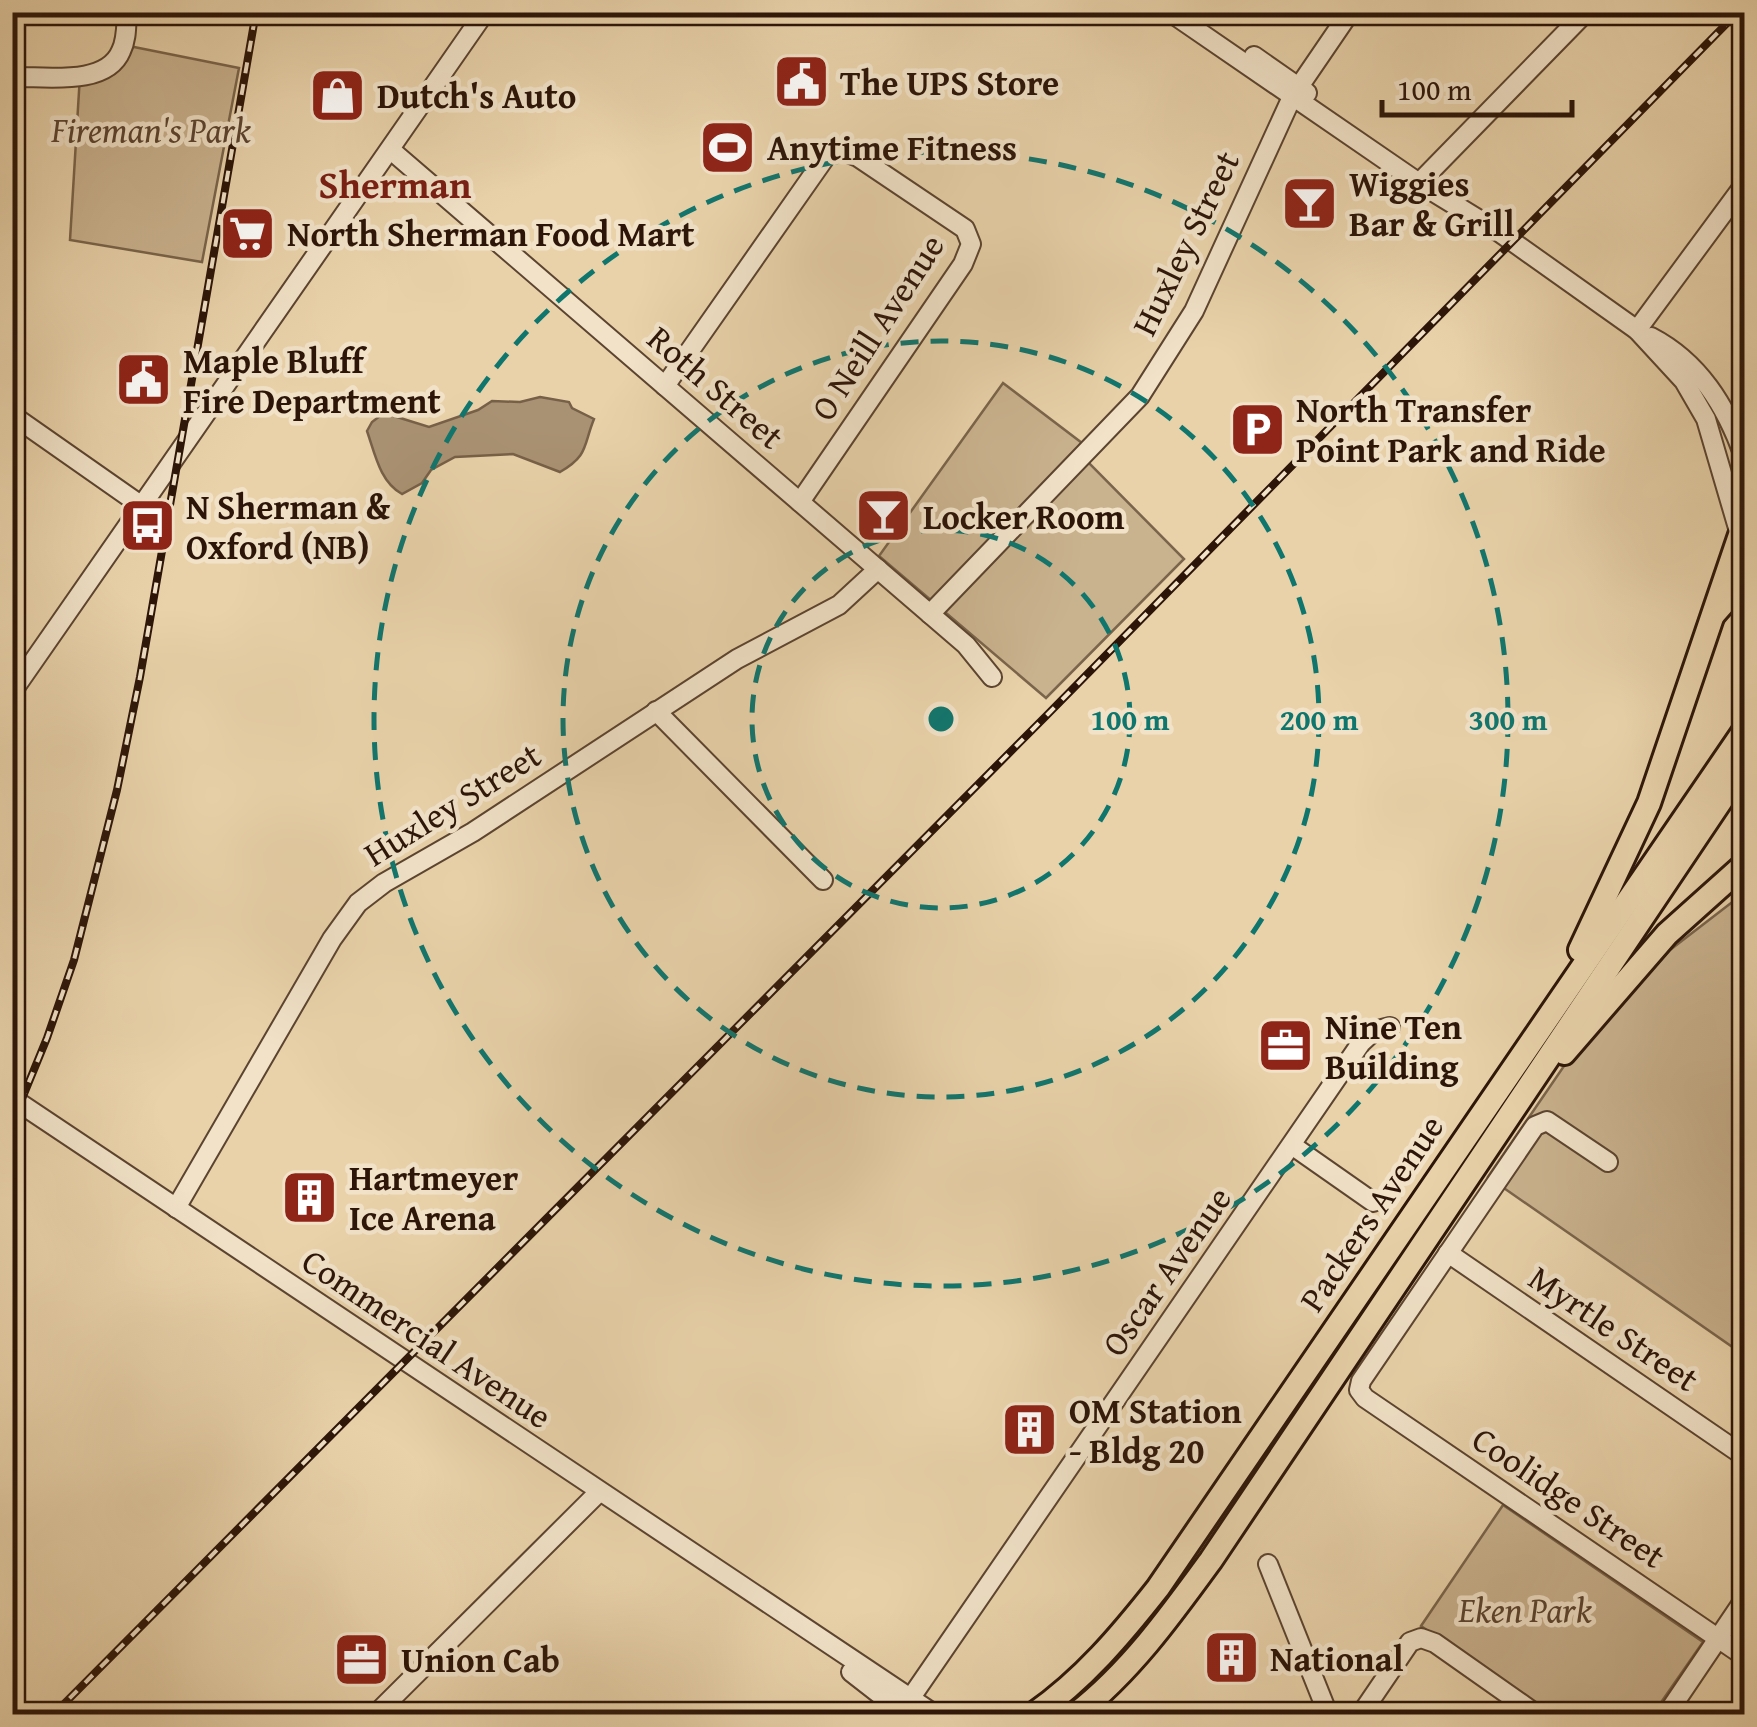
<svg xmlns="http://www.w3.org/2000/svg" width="1757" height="1727" viewBox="0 0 1757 1727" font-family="'Gentium Book Plus',serif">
	<rect width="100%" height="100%" fill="#e9d2aa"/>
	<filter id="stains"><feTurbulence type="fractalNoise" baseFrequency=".002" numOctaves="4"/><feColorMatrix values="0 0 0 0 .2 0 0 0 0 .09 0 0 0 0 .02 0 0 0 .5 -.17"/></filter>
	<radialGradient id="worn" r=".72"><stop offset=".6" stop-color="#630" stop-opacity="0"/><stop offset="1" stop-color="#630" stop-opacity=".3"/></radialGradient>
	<g fill="#c9b28e" stroke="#7a644b" stroke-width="2.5">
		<path d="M124,45l115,23 -37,194 -132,-22 10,-165z"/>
		<path d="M1003,383l79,60 -6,7 108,109 -138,139 -167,-142z"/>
		<path d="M1744,893v462l-256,-178 76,-111 106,-116z"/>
		<path d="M1503,1505l200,137 -50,72h-102l-130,-88z"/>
	</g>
	<path fill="#a99273" stroke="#776048" stroke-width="2.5" d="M540,397l29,5 3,6 22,11c-11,27 -5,36 -34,53l-47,-18 -58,3 -24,13 -9,13 -20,11c-22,-12 -27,-40 -35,-63l5,-9 12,-9 45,14 49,-17 14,-9 28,1z"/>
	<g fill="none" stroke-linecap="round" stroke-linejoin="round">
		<defs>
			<g id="minor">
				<path d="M1170,12l249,171 80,49 138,98 47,51 22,38 37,126"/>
				<path d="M1254,56l53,37"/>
				<path d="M12,77c32,-1 94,10 109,-26 6,-12 5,-26 6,-39"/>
				<path d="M392,151l574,494 26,32"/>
				<path d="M1419,183l167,-171"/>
				<path d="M1637,330l107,-145"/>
				<path d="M1651,337c48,25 75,69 93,119"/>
				<path d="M665,386l164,-234 14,-1 15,6 107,72 6,15 -8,20 -163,238"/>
				<path d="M12,415l130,91"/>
				<path d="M930,614l210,-218 54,-85 98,-214 58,-85"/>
				<path d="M12,692l473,-680"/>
				<path d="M656,711l167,169"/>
				<path d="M12,1098l922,616"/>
				<path d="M1293,1146l80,56"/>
				<path d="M1608,1162l-61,-41 -12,5 -174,255 -2,9 6,8 379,258"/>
				<path d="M176,1208l156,-269 26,-36 26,-20 89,-51 264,-173 102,-54 39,-36"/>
				<path d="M1448,1253l296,203"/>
				<path d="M1268,1564l60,150"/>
				<path d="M851,1672l54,42"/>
				<path d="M901,1712l460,-669 13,-12 16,-4"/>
				<path d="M376,1714l223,-222"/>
				<path d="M1361,1714l49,-72 11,-4 14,5 101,71"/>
				<path d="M1667,1714l77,-114"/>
			</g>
			<g id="major">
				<path d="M1714,614l15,-17 15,-7"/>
				<path d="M1580,950l69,-147 91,-268"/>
				<path d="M1564,1053l103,-119 77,-69"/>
				<path d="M1034,1714c49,-34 87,-79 124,-126l586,-857"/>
				<path d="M1076,1714c54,-42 95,-99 135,-154l533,-794"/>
			</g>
		</defs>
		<use href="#minor" stroke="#5b4430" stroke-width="22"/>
		<use href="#major" stroke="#2c1508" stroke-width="28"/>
		<use href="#minor" stroke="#f1e2c8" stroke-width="18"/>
		<use href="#major" stroke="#e9d2aa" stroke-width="22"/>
		<defs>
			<g id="rail">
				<path d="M12,1123l35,-85 27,-78 43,-170 23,-113 116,-665"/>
				<path d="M54,1714l994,-1000 690,-702"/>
			</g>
		</defs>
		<use href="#rail" stroke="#2c1508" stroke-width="8"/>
		<use href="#rail" stroke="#f1e2c8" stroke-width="4" stroke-dasharray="11" stroke-linecap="butt"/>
	</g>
	<g fill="none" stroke="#0f766e" stroke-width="5" stroke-dasharray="18 12">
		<circle cx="941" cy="719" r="189"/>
		<circle cx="941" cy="719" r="378"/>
		<circle cx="941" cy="719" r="567"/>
	</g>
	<defs>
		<symbol id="civic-square" viewBox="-11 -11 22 22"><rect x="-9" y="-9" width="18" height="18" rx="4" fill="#8f2418" stroke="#f1e2c8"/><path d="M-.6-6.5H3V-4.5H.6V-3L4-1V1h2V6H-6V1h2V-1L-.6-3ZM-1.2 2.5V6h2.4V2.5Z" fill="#fff"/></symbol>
		<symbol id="shop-square" viewBox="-11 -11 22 22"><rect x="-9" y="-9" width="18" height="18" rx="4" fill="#8f2418" stroke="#f1e2c8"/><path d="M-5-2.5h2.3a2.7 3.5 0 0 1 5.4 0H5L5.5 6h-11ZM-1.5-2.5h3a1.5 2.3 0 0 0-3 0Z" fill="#fff"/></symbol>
		<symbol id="stadium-square" viewBox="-11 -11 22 22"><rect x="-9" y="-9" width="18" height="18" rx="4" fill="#8f2418" stroke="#f1e2c8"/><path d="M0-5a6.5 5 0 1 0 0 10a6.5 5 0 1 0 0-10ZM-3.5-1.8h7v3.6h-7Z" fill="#fff"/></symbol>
		<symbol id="bar-square" viewBox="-11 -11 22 22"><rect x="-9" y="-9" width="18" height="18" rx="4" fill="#8f2418" stroke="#f1e2c8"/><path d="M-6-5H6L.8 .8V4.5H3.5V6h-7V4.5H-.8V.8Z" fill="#fff"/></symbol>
		<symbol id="supermarket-square" viewBox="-11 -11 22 22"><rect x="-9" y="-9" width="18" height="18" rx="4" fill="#8f2418" stroke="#f1e2c8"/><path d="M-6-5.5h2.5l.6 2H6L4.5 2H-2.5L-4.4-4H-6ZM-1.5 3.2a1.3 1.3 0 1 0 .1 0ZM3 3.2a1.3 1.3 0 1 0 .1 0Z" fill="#fff"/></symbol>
		<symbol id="parking-square" viewBox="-11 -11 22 22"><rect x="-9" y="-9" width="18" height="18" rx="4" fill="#8f2418" stroke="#f1e2c8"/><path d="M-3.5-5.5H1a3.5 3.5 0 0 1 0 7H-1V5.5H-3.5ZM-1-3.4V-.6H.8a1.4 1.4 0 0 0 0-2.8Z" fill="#fff"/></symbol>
		<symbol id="bus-square" viewBox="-11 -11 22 22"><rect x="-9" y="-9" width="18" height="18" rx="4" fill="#8f2418" stroke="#f1e2c8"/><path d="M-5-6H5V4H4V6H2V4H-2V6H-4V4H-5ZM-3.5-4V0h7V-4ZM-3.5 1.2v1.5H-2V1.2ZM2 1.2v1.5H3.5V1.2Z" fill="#fff"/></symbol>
		<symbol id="office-square" viewBox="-11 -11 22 22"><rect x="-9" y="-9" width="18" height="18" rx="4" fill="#8f2418" stroke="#f1e2c8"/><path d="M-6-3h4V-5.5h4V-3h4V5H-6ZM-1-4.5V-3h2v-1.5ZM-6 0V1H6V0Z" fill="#fff"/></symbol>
		<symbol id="building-square" viewBox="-11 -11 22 22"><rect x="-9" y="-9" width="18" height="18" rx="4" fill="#8f2418" stroke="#f1e2c8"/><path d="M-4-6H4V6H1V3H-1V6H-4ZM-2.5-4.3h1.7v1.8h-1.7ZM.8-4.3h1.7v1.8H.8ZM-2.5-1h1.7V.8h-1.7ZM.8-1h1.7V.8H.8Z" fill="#fff"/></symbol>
	</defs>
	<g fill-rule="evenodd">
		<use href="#civic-square" x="770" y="50" width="63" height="63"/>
		<use href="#shop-square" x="306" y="64" width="63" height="63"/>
		<use href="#stadium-square" x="696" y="116" width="63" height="63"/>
		<use href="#bar-square" x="1278" y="172" width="63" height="63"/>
		<use href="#supermarket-square" x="216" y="202" width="63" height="63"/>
		<use href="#civic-square" x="112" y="348" width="63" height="63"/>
		<use href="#parking-square" x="1226" y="398" width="63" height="63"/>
		<use href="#bar-square" x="852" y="484" width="63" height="63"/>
		<use href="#bus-square" x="116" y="494" width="63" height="63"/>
		<use href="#office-square" x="1254" y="1014" width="63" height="63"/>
		<use href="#building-square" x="278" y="1166" width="63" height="63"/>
		<use href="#building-square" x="998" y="1398" width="63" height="63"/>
		<use href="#building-square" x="1200" y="1626" width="63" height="63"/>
		<use href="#office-square" x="330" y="1628" width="63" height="63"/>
	</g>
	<g text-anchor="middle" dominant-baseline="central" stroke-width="9" stroke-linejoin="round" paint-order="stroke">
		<g font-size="35" font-weight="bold" fill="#2c1508" stroke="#f1e2c8" text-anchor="start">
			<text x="840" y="82">The UPS Store</text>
			<text x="377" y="95">Dutch's Auto</text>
			<text x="767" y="147">Anytime Fitness</text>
			<text x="1349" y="183">Wiggies<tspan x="1349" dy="40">Bar &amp; Grill</tspan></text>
			<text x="287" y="233">North Sherman Food Mart</text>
			<text x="183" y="360">Maple Bluff<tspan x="183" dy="40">Fire Department</tspan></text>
			<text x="1296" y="409">North Transfer<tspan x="1296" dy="40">Point Park and Ride</tspan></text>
			<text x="186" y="506">N Sherman &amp;<tspan x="186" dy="40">Oxford (NB)</tspan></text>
			<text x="923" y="516">Locker Room</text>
			<text x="1325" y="1026">Nine Ten<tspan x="1325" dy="40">Building</tspan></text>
			<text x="349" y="1177">Hartmeyer<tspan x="349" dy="40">Ice Arena</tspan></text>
			<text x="1069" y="1410">OM Station<tspan x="1069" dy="40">- Bldg 20</tspan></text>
			<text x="1270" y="1658">National</text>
			<text x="401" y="1659">Union Cab</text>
		</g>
		<g font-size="35" font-style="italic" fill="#5b4430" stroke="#f1e2c8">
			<text x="151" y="129">Fireman's Park</text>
			<text x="1525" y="1609">Eken Park</text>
		</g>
		<g font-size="35" fill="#2c1508" stroke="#f1e2c8">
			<text transform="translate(1185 243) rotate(-64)">Huxley Street</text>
			<text transform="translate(877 327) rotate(-57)">O Neill Avenue</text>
			<text transform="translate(716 387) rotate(41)">Roth Street</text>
			<text transform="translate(452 804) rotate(-32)">Huxley Street</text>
			<text transform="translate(1371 1213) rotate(-56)">Packers Avenue</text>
			<text transform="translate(1166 1271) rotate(-55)">Oscar Avenue</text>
			<text transform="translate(1614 1328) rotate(34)">Myrtle Street</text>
			<text transform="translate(427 1338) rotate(34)">Commercial Avenue</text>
			<text transform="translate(1569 1497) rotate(34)">Coolidge Street</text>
		</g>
		<g font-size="38" font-weight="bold" fill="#7a1f14" stroke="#f1e2c8">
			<text x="395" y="184">Sherman</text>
		</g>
	</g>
	<circle cx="941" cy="719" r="15" fill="#0f766e" stroke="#f1e2c8" stroke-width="5"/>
	<g font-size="30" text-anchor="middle" font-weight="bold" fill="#0f766e" stroke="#f1e2c8" stroke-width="9" stroke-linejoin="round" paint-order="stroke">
		<text x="1130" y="730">100 m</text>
		<text x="1319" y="730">200 m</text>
		<text x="1508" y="730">300 m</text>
	</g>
	<rect width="1757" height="1727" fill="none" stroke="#e9d2aa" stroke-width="50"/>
	<rect x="15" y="15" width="1727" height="1697" fill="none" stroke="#2c1508" stroke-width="5"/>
	<rect x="25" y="25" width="1707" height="1677" fill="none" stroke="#2c1508" stroke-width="2.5"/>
	<path d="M1382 100v15h190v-15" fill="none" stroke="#2c1508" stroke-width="5"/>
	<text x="1397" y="100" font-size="30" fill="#2c1508" stroke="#f1e2c8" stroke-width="8" paint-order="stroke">100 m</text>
	<rect width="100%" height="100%" filter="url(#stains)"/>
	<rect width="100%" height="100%" fill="url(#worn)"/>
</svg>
